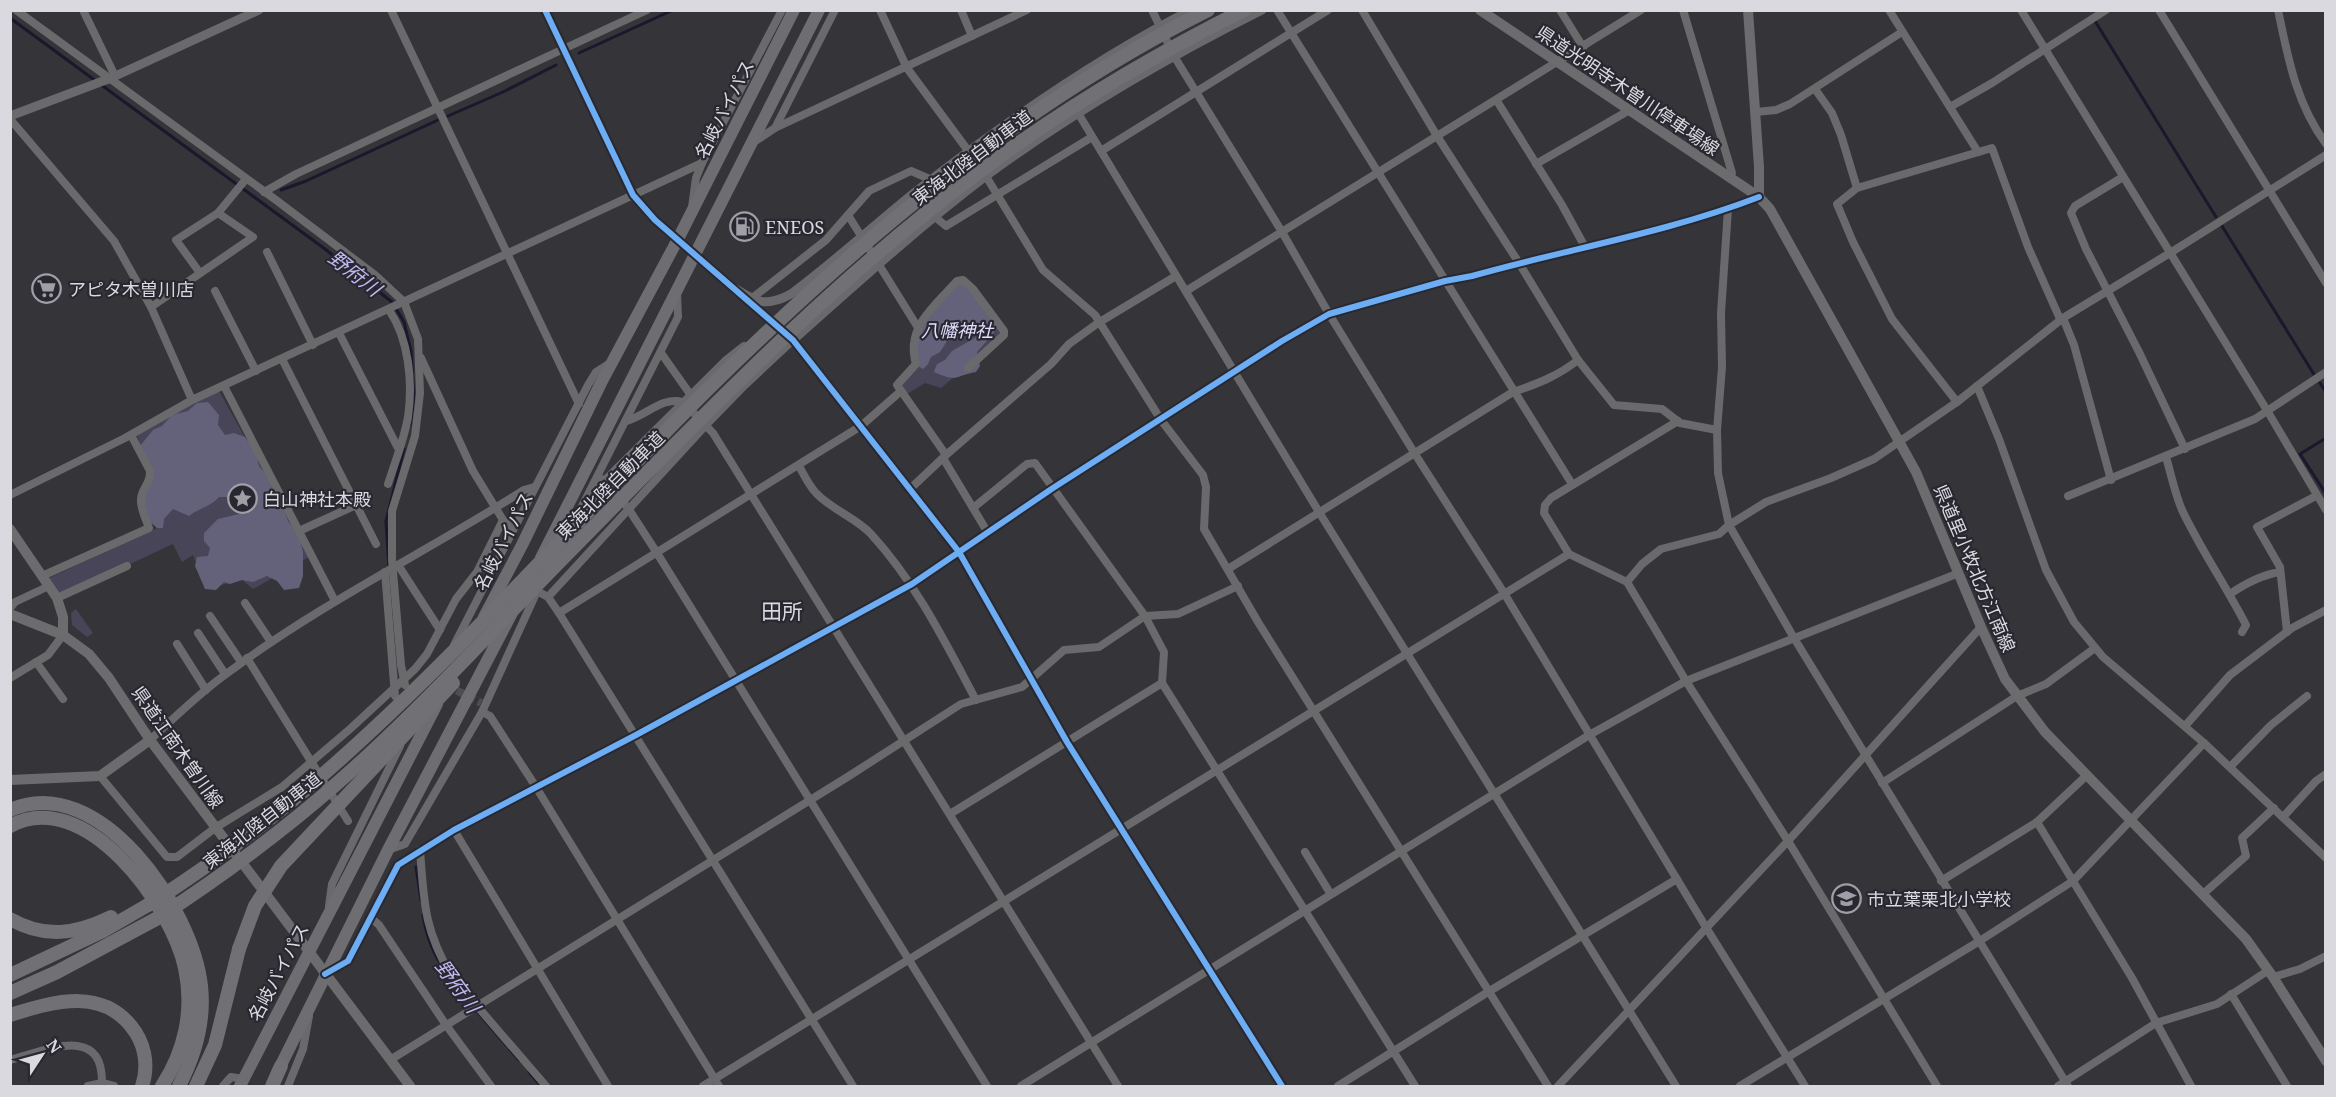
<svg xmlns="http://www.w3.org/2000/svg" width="2336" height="1097" viewBox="0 0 2336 1097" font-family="'Noto Serif','Noto Sans JP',serif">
	<rect width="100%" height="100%" fill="#343439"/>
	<g fill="#484559">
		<path d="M957,281l47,54 -63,53 -16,-5 -18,11 -10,-9 19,-21 1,-38z"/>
		<path d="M218,389l93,167 -58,33 -11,-9 -37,9 -12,-34 -11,7 -9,-18 -116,54 -12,-18 112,-52 -13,-30 7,-21 -15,-45z"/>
		<path d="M76,609l17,24 -6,4 -15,-12 -1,-12z"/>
	</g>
	<g fill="#64617b">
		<path d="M964,279l36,47 -23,26 3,14 -4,6c-23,4 -17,11 -42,0l3,-8 8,-4 7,-9 26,-15 3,-9 -6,-3 -12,5 -5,9 -11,3 -7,11 -9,5 -3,7 -5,5 -5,-3c-2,-12 -5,-24 1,-35 4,-5 5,-6 6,-13z"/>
		<path d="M208,402l11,13 -1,10 7,10 9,-2 11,4 11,15 3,14 11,13 2,11 11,16 5,15 11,14 4,17v24l-4,12 -15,2 -7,-9 -10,-5 -14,6 -11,-2 -12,4 -6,-2 -8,8 -11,-1 -10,-23 2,-9 11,-1 2,-8 -6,-7v-8l14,-14 21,-5 3,-9 -5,-8h-18c-9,10 -20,11 -30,19l-16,-7 -9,10 -1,9h-6l-9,-8 -4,-22 4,-19 -8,-33 13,-16 9,-4 10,-11 16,-4 9,-8z"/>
	</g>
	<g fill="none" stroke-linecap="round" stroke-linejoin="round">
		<g stroke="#1b172c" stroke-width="3">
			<path d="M10,18l315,231 67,53 12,20 7,29 3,51 -4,23"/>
			<path d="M2095,21l121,196"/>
			<path d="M579,53l94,-43"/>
			<path d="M448,116l55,-24 53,-27"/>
			<path d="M281,190l25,-9 132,-61"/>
			<path d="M2222,226l93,150"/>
			<path d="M2320,383l6,9"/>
			<path d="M2326,438l-26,16 26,40"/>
			<path d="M389,569l-3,-48 18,-72"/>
			<path d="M416,867l5,33"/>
			<path d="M423,915c3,18 9,37 20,52"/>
			<path d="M457,988l62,72"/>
			<path d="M529,1072l12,14"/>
		</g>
		<path stroke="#4d4d52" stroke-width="8" stroke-dasharray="8 4" stroke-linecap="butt" d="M446,685l35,18"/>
		<g stroke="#6a6a6c" stroke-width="8">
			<path d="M16,10l260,190 99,75 29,27 14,37 2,54 -5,43 -23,75v49l9,105 4,20"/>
			<path d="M83,10l32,66"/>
			<path d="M391,10l188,394"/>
			<path d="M880,10l27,58 65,88"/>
			<path d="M961,10l11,26"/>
			<path d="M1152,10l22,46 108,176 47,82 86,140 89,139 203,336 98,157"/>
			<path d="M1277,10l295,474"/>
			<path d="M1362,10l75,126 82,127 59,97 36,45 48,4 18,14 37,7"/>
			<path d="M1560,10l23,37"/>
			<path d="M1683,10l49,163 -3,5"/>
			<path d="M1889,10l89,142"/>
			<path d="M2021,10l247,402 58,98"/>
			<path d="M2159,10l167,273"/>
			<path d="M2278,10c10,48 18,93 48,134"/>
			<path d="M1815,89l17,24 9,22 16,53"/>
			<path d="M1497,101l65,104 23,42"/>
			<path d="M1950,107l42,-24 114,-73"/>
			<path d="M1756,112l20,-2 14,-6 112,-72"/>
			<path d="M1078,113l241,399 357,574"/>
			<path d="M10,119l104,122 37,66 41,93"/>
			<path d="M775,128l252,-118"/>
			<path d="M754,142l21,-14 60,-118"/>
			<path d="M1101,151l227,-141"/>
			<path d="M1536,164l92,-53"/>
			<path d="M984,173l59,97 52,45 66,105 42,55 3,12 -2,42 54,93 290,464"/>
			<path d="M2123,177l-48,29 -4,7 15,36 53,103 46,97"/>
			<path d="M264,192l32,-18 351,-164"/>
			<path d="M692,207l4,-29 6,-15 80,-153"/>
			<path d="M1728,209l-7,104 1,54 -5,63 1,43 11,52 65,113 274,448"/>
			<path d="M848,215l69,111"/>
			<path d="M935,217l11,9 146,-89"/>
			<path d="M267,252l46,93"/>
			<path d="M200,273l-24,-33 42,-27 28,-34"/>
			<path d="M215,291l41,80"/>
			<path d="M1186,291l455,-281"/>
			<path d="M751,299l75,-59 43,-49 42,-20 21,9"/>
			<path d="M151,307l102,-70 -35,-24"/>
			<path d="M2063,318l11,27 37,135"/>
			<path d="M339,333l60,117"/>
			<path d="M661,353l29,41"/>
			<path d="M421,358l52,113 30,49 10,9"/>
			<path d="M282,359l94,185"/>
			<path d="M224,386l111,215"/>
			<path d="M1977,386l22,53 47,131 28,52 29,35 101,86 122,115"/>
			<path d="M1957,402l-65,-83 -39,-77 -16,-38 20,-16 135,-40 36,99 32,72"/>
			<path d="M626,421c20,-5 36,-25 57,-19l30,31 405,653"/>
			<path d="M1678,421l-127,77 -6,7 -1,8 25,41 58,28 59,99 102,160 149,245"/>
			<path d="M861,426l98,126 108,190 215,344"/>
			<path d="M946,455l-49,-70 19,-21c-11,-37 19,-58 41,-83l6,-1 10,9 31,42v4l-36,33"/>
			<path d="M2166,457c5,17 9,37 16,53 19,40 44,76 64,115l-4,7"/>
			<path d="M943,458l45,75"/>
			<path d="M799,466c5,9 10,20 17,27 16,17 39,24 55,41 45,49 74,108 105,166"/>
			<path d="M601,479l4,1 120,-119 19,-15"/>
			<path d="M605,480l23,28 29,45 330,533"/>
			<path d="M388,484c7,-22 16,-44 20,-67 5,-34 1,-78 -19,-107"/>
			<path d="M910,489l36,-34 105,-91 18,-20 29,-21 78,-47"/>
			<path d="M10,495l115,-57 67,-38 510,-237"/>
			<path d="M2068,496l187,-77 71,-47"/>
			<path d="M575,520l103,-203 -1,-24"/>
			<path d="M299,531l57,-26"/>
			<path d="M398,565l42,65"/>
			<path d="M1228,569l285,-177c24,-8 45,-16 65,-32"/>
			<path d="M385,572l10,124"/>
			<path d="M42,576l107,-48c-3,-9 -11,-24 -7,-34 3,-9 9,-13 8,-23l-19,-36"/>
			<path d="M1627,582l15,-18 19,-15 58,-15 10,-9 37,-23 65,-24 43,-19 83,-57 106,-84 107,-65 156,-98"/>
			<path d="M1238,586l-60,28 -33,2 19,36 -2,31 253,403"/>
			<path d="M537,591l11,6 11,16 294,473"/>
			<path d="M2230,594c16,-11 31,-19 50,-22"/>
			<path d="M548,597l158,-172 39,-40 48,-45"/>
			<path d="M57,598l70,-32"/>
			<path d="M245,603l26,39"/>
			<path d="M10,608l5,-6 34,-16"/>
			<path d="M559,613l302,-187 40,-35"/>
			<path d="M210,616l31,46"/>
			<path d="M2287,632l-7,-65 -23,-40 59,-31"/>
			<path d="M198,633l27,41"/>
			<path d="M177,644l29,46"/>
			<path d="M454,645l134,-260 8,-13 14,-9"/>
			<path d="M247,658l101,163"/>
			<path d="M36,662l27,37"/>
			<path d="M10,678l38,-23 15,-20"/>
			<path d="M482,712l8,4 46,71 183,299"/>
			<path d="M2185,726l45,-51 62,-47 34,-18"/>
			<path d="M150,740c27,-25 53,-50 83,-71 92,-68 195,-118 291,-179l10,-3"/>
			<path d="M2230,767l41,-42 36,-29"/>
			<path d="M100,776l67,81h10l38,-29 67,-41 68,-58 65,-60 12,-15 29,-55 21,-27 26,-52"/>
			<path d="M1882,783l135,-87 29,-12 49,-36"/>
			<path d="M950,814l212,-131"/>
			<path d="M2283,817l33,-36 10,-7"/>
			<path d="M2037,822l95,156 59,108"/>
			<path d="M454,830l154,256"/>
			<path d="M388,850l17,-6 77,-132 56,-123"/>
			<path d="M420,850c4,53 4,80 32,127l94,109"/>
			<path d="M1305,852l25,41"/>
			<path d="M1941,881l96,-59 49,-46"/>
			<path d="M2203,894l43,-38 -4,-18 32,-30"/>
			<path d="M329,906l3,-22 68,-138"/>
			<path d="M371,918l8,7 67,100 45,61"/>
			<path d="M328,972l20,-11 50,-96 56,-35 182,-95 276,-151 141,-96 229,-147 47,-27 116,-33 27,-5c95,-27 194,-43 287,-79"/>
			<path d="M2273,977l27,-8 26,-13"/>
			<path d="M2231,994l56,92"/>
			<path d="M10,1060c35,-9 93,-37 92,23"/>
			<path d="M390,1060l459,-284 112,-72 61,-17 42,-37 35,-3 46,-31 -110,-153 -8,1 -54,44"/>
			<path d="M88,1086l14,-3 12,3"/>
			<path d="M223,1086l8,-9 12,2"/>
			<path d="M288,1086l15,-37 6,-33"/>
			<path d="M703,1086l866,-532"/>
			<path d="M1021,1086l570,-352 95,-53 273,-108"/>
			<path d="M1338,1086l150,-94 189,-113"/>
			<path d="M1558,1086l230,-245 193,-214"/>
			<path d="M1740,1086l238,-144 95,-61 131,-138"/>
			<path d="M2058,1086l98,-63 61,-19 52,-34"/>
		</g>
		<g stroke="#6a6a6c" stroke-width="9">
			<path d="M545,10l88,185 22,25 138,120 68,86"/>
			<path d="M10,116l101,-38 148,-68"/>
			<path d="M736,289c22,14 31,18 55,5 43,-32 82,-68 123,-101 88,-69 178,-132 277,-183"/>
			<path d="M793,340c63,-56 126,-113 193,-164 87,-64 180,-118 276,-166"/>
		</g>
		<g stroke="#6c6c6f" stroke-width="10">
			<path d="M1480,10l279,187 11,12 146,263 65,155 24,52 40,53 201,207 27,38 53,84"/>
			<path d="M1748,10l11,157v30"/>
			<path d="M10,529l47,69 6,19v18"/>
			<path d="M10,614l53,21 26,19 20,24 41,62 260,346"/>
			<path d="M10,780l90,-4 50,-36"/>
		</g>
		<g stroke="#6e6e72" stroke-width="12">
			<path d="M541,558l278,-548"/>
			<path d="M484,617l38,-72 79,-162 77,-144 116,-229"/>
			<path d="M277,1073l111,-223 124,-237"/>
			<path d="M240,1086l197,-382"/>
		</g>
		<g stroke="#717074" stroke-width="14">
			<path d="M10,810c90,-40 183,100 191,176 4,36 -6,69 -22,100"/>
			<path d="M10,826c75,-41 162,80 175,142 9,42 0,83 -23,118"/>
			<path d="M10,919c35,20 66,15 101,-2"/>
			<path d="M10,975l93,-44 45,-26"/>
			<path d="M10,993l47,-21 99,-53"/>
			<path d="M10,1015c45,-14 96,-29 126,18 10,16 12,36 6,53"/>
			<path d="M196,1086l19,-41 24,-96"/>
			<path d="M272,1086l9,-20"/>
		</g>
		<g stroke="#717074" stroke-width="14">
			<path d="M148,905c63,-40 123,-85 179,-134 123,-108 232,-231 346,-347 159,-161 332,-312 535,-414"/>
			<path d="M156,919c63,-41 122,-84 178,-133 83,-72 156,-154 233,-232 134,-136 266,-275 420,-388 81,-60 167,-111 257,-156"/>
			<path d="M239,949l16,-43 26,-40 172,-183"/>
		</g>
		<defs>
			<g id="cycleway">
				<path d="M545,10l88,185 22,25 138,120 166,212 108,190 215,344"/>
				<path d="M325,974l23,-13 50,-96 56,-35 182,-95 276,-151 141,-96 229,-147 47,-27 116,-33 27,-5c95,-27 194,-43 287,-79"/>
			</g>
		</defs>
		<use href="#cycleway" stroke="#292831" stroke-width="10"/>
		<use href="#cycleway" stroke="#6dadf4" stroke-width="6"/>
	</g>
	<defs>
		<symbol id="fuel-ring" viewBox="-11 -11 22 22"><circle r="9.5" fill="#292831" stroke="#9f9fa5" stroke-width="1.5"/><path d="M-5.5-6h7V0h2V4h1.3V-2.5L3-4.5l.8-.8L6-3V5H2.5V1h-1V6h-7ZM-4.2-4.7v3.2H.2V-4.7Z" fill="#9f9fa5"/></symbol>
		<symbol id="supermarket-ring" viewBox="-11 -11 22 22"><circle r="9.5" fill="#292831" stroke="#9f9fa5" stroke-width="1.5"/><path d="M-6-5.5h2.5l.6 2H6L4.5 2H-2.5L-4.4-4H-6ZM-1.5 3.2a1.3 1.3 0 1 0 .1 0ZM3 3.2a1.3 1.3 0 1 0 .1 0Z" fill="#9f9fa5"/></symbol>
		<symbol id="sight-ring" viewBox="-11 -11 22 22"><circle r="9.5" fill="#292831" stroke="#9f9fa5" stroke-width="1.5"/><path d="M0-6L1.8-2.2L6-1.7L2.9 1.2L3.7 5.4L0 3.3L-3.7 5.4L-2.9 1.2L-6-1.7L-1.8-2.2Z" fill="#9f9fa5"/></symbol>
		<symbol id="school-ring" viewBox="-11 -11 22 22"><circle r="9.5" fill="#292831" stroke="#9f9fa5" stroke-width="1.5"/><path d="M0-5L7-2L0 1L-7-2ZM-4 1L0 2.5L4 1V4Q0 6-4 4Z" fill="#9f9fa5"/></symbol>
	</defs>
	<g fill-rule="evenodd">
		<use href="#fuel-ring" x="728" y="210" width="33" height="33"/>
		<use href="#supermarket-ring" x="30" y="272" width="33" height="33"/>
		<use href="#sight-ring" x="226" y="482" width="33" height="33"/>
		<use href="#school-ring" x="1830" y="882" width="33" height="33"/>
	</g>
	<g text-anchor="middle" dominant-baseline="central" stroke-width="4.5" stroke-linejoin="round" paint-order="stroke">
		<g font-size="18" fill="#d9d9df" stroke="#292831">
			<text transform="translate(1628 90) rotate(34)">県道光明寺木曽川停車場線</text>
			<text transform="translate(724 109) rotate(-63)">名岐バイパス</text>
			<text transform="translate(972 157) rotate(-37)">東海北陸自動車道</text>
			<text transform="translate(610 485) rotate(-45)">東海北陸自動車道</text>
			<text transform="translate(503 541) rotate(-63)">名岐バイパス</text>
			<text transform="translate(1975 568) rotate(67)">県道里小牧北方江南線</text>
			<text transform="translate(178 747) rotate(55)">県道江南木曽川線</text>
			<text transform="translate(262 820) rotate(-38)">東海北陸自動車道</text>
			<text transform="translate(278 972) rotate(-62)">名岐バイパス</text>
		</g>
		<g font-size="18" fill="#d9d9df" stroke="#292831" text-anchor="start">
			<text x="765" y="227">ENEOS</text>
			<text x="68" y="289">アピタ木曽川店</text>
			<text x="263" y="499">白山神社本殿</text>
			<text x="1867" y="899">市立葉栗北小学校</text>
		</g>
		<g font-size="18" font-style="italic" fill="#e1ddfe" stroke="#292831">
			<text x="957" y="330">八幡神社</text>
		</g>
		<g font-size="20" font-style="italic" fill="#c0b9ef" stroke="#292831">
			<text transform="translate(355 273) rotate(38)">野府川</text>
			<text transform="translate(458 986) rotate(54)">野府川</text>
		</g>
		<g font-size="21" fill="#d9d9df" stroke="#292831">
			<text x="782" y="611">田所</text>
		</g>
	</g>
	<rect width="2336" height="1097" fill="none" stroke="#d9d9df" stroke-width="24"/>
	<g transform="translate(42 1055) rotate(54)" stroke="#292831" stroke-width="4.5" paint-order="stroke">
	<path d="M0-4.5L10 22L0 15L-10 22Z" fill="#d9d9df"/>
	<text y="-9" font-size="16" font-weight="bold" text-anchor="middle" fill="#d9d9df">N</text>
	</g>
</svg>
